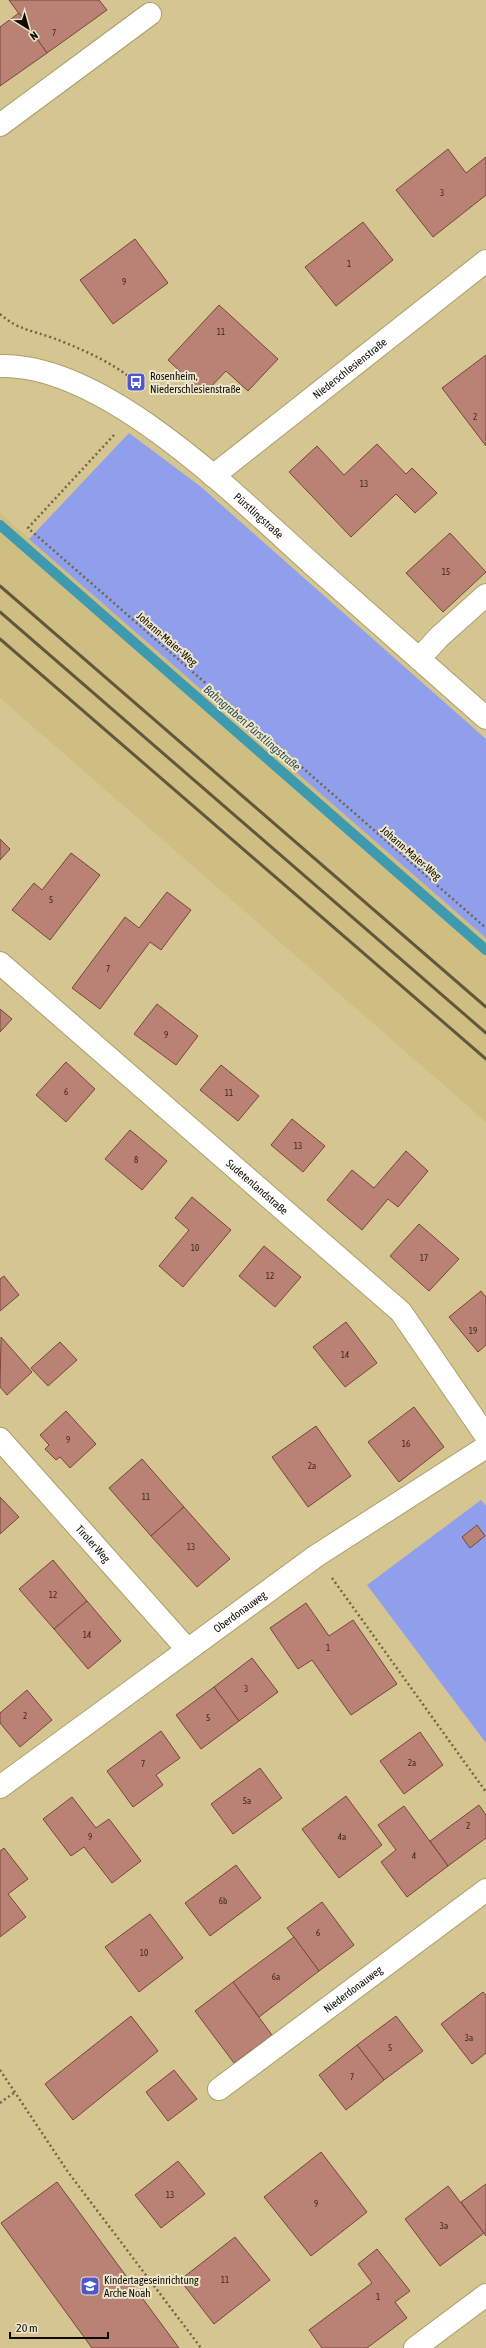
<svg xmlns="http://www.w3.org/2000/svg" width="486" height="2348" viewBox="0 0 486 2348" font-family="'Asap Condensed',sans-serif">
	<rect width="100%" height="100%" fill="#d5c691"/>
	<path fill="#cfbe81" d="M0,513l486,425v184l-486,-424z"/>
	<g fill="#909fec">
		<path d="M129,433l71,53 286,253v199l-457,-399z"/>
		<path d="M481,1500l5,6v237l-119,-158z"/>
	</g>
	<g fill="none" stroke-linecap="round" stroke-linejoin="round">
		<path stroke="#3e9aae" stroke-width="10" d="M0,525l486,425"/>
	</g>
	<g fill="#b98274" stroke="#764539">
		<path d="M9,0h90l8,10 -60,43z"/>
		<path d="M19,13l28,40 -47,33v-59z"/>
		<path d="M448,149l18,24 20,-16v38l-53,42 -37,-47z"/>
		<path d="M363,222l30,38 -57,46 -31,-39z"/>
		<path d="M135,239l33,44 -55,41 -33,-44z"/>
		<path d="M219,305l59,54 -30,32 -22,-20 -22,23 -36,-34z"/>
		<path d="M486,355v91l-44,-58z"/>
		<path d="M377,444l29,30 6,-6 25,25 -22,20 -19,-19 -45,43 -62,-65 28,-26 27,29z"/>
		<path d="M450,533l36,39 -43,40 -37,-39z"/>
		<path d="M0,839l10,10 -10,11z"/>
		<path d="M71,853l29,22 -50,65 -38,-30 22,-27 8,7z"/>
		<path d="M167,892l24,18 -30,40 -11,-8 -50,67 -28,-21 53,-71 14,11z"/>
		<path d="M157,1004l41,32 -22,29 -42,-31z"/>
		<path d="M0,1009l12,10 -12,13z"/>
		<path d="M66,1062l29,27 -29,33 -30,-27z"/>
		<path d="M221,1065l38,31 -21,25 -38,-31z"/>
		<path d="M292,1119l33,27 -22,26 -32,-27z"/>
		<path d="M130,1130l37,31 -25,29 -37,-31z"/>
		<path d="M406,1151l22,20 -30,36 -10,-8 -26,31 -35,-30 25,-30 22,18z"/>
		<path d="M192,1197l39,33 -48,57 -24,-21 30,-36 -14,-12z"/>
		<path d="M419,1224l40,35 -30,32 -39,-35z"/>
		<path d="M264,1246l37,31 -26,30 -36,-31z"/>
		<path d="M4,1276l15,19 -19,16v-32z"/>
		<path d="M481,1291l5,6v48l-8,7 -29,-35z"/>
		<path d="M346,1322l31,41 -32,24 -32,-40z"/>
		<path d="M1,1337l31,35 -25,23 -7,-8z"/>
		<path d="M60,1342l17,18 -29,26 -17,-18z"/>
		<path d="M414,1407l30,40 -45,35 -31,-40z"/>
		<path d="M66,1411l30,33 -26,24 -10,-11 -4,3 -11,-11 4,-4 -9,-10z"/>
		<path d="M316,1426l35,50 -43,31 -36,-50z"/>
		<path d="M142,1459l42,48 -33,29 -42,-48z"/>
		<path d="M0,1497l19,20 -19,17z"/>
		<path d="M184,1507l46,52 -33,28 -46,-51z"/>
		<path d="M477,1525l8,11 -15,12 -8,-11z"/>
		<path d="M53,1560l34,41 -33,28 -35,-40z"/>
		<path d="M87,1601l34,40 -33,28 -34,-40z"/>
		<path d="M306,1603l23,33 24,-16 44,64 -46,31 -39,-55 -14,9 -28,-41z"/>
		<path d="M252,1658l26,34 -39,29 -25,-34z"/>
		<path d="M214,1687l25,34 -38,28 -25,-34z"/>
		<path d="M27,1690l25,30 -32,27 -20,-24v-10z"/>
		<path d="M161,1731l19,27 -24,17 7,10 -30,22 -26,-36z"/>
		<path d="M420,1732l23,33 -39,29 -24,-33z"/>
		<path d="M260,1768l22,30 -49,36 -22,-30z"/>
		<path d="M346,1796l36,49 -43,33 -37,-49z"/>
		<path d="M72,1797l24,31 13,-9 32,42 -29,22 -28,-36 -13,9 -28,-37z"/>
		<path d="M479,1805l7,10v23l-38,28 -18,-25z"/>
		<path d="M404,1806l44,60 -41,31 -26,-35 15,-12 -18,-25z"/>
		<path d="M4,1848l24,31 -20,15 18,23 -26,20v-86z"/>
		<path d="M236,1865l25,33 -51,38 -25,-33z"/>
		<path d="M322,1902l32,43 -35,26 -32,-43z"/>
		<path d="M150,1914l33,44 -44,34 -34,-45z"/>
		<path d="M294,1937l25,34 -60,46 -26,-35z"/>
		<path d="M233,1982l39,53 -38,28 -39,-52z"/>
		<path d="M483,1992l3,3v58l-14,11 -31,-40z"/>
		<path d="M131,2016l27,35 -85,69 -28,-36z"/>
		<path d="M396,2016l27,35 -39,29 -27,-35z"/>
		<path d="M357,2045l27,35 -38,30 -27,-35z"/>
		<path d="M174,2070l23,29 -29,22 -22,-29z"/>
		<path d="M321,2152l46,60 -56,44 -47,-59z"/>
		<path d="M178,2161l27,33 -44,34 -26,-33z"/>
		<path d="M57,2182l122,166h-87l-91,-125z"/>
		<path d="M486,2184v52l-25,-34z"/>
		<path d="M448,2186l36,47 -44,33 -35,-47z"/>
		<path d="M235,2237l35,43 -56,44 -34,-44z"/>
		<path d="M377,2249l33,42 -15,11 12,16 -40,30h-45l-13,-18 63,-47 -14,-19z"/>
	</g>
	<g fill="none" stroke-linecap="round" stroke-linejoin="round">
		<defs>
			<g id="minor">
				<path d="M0,125l150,-111"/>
				<path id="s1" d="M0,366c105,-3 237,131 312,198 58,51 116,103 174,154"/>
				<path id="s2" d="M213,476l273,-215"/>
				<path d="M419,659l20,-22 47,-42"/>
				<path id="s3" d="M0,963l401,349 85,124"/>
				<path id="s4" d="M0,1439l187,210"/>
				<path id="s5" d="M0,1787l316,-231 170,-109"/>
				<path id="s6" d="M219,2089l267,-199"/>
				<path d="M415,2348l71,-53"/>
			</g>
		</defs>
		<use href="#minor" stroke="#ac9e6a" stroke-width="24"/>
		<g stroke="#6f6546" stroke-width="2.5" stroke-dasharray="2 3" stroke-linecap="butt">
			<path d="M0,314c18,16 31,16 53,24 26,10 57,23 79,41"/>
			<path d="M114,435l-86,93 458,400"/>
			<path d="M332,1578l154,214"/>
			<path d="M0,2070l68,102 133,176"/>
			<path d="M0,2103l15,-11"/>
		</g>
		<use href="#minor" stroke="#fff" stroke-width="22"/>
		<g stroke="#61583c" stroke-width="3">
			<path d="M0,586l486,421"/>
			<path d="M0,612l486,421"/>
			<path d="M0,639l486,420"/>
		</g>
	</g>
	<defs>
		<symbol id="bus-square" viewBox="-11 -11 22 22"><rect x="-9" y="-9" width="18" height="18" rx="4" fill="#4d58cd" stroke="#eee7cc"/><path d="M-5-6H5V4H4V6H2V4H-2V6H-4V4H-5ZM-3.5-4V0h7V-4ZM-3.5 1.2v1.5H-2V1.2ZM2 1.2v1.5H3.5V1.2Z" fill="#fff"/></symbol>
		<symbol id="school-square" viewBox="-11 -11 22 22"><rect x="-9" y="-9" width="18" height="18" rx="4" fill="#4d58cd" stroke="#eee7cc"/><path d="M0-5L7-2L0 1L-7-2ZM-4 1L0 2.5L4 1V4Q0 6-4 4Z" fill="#fff"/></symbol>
	</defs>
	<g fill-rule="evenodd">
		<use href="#bus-square" x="125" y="371" width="22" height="22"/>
		<use href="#school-square" x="79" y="2275" width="22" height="22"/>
	</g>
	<g text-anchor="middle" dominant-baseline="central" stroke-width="4" stroke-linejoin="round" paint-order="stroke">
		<g font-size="9" fill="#3a291d">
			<text x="54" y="33">7</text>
			<text x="442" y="193">3</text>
			<text x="349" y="264">1</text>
			<text x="124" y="282">9</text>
			<text x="221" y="332">11</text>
			<text x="475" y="417">2</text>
			<text x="364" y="484">13</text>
			<text x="446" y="572">15</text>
			<text x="51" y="900">5</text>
			<text x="108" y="969">7</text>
			<text x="166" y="1035">9</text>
			<text x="66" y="1092">6</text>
			<text x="229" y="1093">11</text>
			<text x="298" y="1146">13</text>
			<text x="136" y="1160">8</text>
			<text x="195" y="1248">10</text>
			<text x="424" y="1258">17</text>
			<text x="270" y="1276">12</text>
			<text x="473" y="1331">19</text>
			<text x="345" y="1355">14</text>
			<text x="68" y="1440">9</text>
			<text x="406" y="1444">16</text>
			<text x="312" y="1466">2a</text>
			<text x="146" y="1497">11</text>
			<text x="191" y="1547">13</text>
			<text x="53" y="1595">12</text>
			<text x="87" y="1635">14</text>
			<text x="328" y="1648">1</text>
			<text x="246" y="1689">3</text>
			<text x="25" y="1716">2</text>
			<text x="208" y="1718">5</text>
			<text x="412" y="1763">2a</text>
			<text x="143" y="1764">7</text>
			<text x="247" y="1801">5a</text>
			<text x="468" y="1826">2</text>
			<text x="90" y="1837">9</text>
			<text x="342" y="1837">4a</text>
			<text x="414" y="1856">4</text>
			<text x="223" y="1901">6b</text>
			<text x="318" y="1933">6</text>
			<text x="144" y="1953">10</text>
			<text x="276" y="1977">6a</text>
			<text x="469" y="2038">3a</text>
			<text x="390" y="2048">5</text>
			<text x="352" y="2077">7</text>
			<text x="170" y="2195">13</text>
			<text x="316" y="2204">9</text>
			<text x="444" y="2226">3a</text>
			<text x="225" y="2280">11</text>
			<text x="378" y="2297">1</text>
		</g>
		<g font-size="11" fill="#100b00" stroke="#eee7cc">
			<text stroke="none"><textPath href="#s2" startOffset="174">Niederschlesienstraße</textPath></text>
			<text stroke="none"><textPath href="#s1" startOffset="305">Pürstlingstraße</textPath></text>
			<text transform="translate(167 639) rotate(41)">Johann-Maier-Weg</text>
			<text transform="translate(411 853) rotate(41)">Johann-Maier-Weg</text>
			<text stroke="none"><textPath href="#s3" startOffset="341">Sudetenlandstraße</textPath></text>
			<text stroke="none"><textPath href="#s4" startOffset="140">Tiroler Weg</textPath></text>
			<text stroke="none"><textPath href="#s5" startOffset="297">Oberdonauweg</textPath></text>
			<text stroke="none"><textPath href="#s6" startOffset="167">Niederdonauweg</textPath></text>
		</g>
		<g font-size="11" fill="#100b00" stroke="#eee7cc" text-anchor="start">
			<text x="150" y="376">Rosenheim,<tspan x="150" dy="13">Niederschlesienstraße</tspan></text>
			<text x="104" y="2280">Kindertageseinrichtung<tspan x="104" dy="13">Arche Noah</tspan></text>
		</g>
		<g font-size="12" font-style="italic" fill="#2f4b52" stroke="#eee7cc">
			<text transform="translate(252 728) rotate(41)">Bahngraben Pürstlingstraße</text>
		</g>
	</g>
	<g transform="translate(28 28) rotate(143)" stroke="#eee7cc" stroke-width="3" paint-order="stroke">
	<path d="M0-3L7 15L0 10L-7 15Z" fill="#100b00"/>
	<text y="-6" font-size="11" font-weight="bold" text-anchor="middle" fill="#100b00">N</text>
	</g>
	<path d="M10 2332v6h98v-6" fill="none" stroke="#100b00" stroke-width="2"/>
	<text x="16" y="2332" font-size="12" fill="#100b00" stroke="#eee7cc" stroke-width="3" paint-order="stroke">20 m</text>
</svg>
